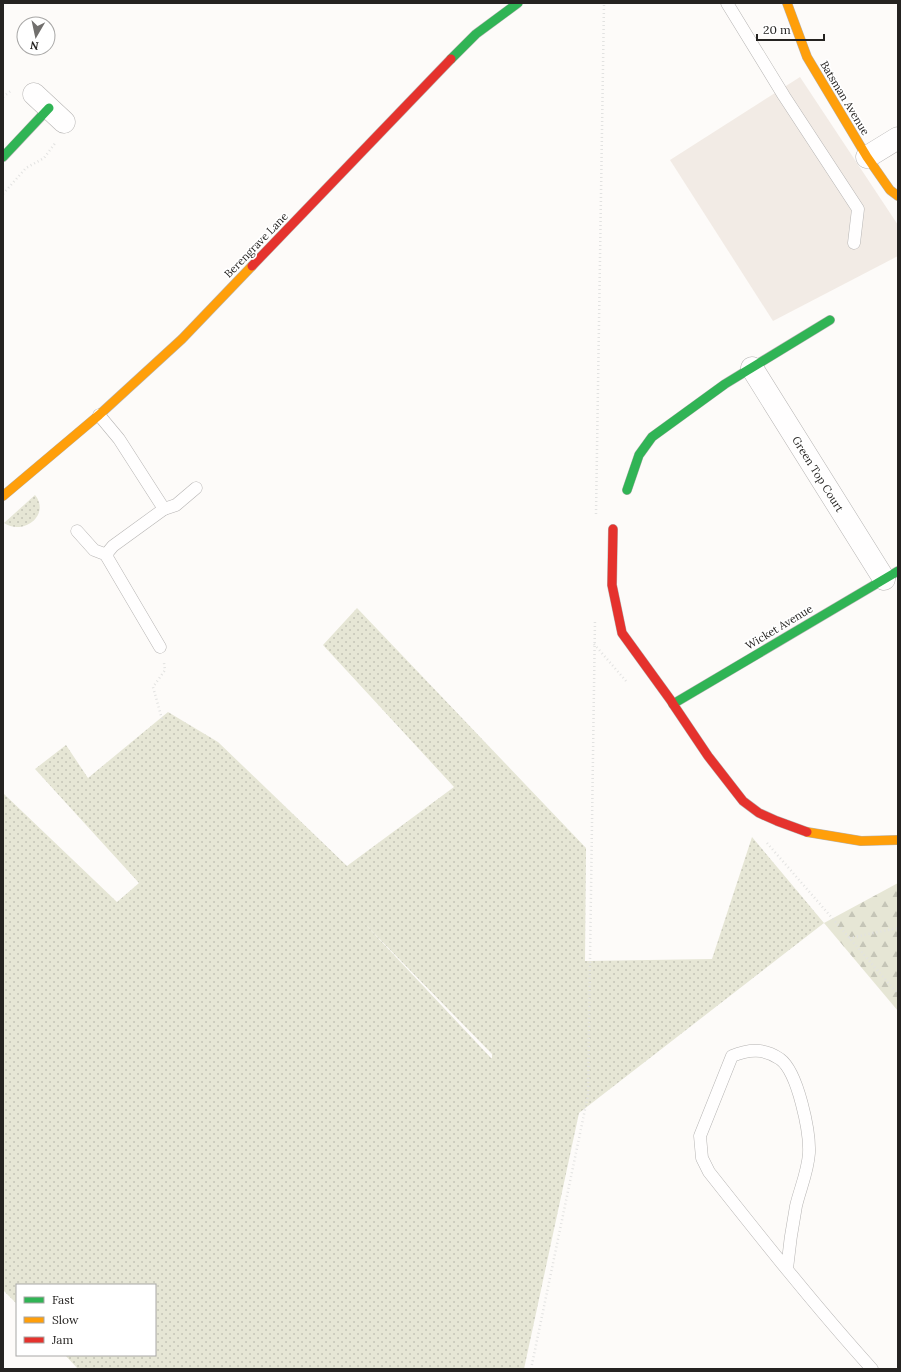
<svg xmlns="http://www.w3.org/2000/svg" width="901" height="1372" viewBox="0 0 901 1372" font-family="Lora,serif">
	<defs>
		<pattern id="grass-dots" width="8" height="8" patternUnits="userSpaceOnUse"><rect width="8" height="8" fill="#e6e6d5"/><path d="M2 2h.1M6 6h.1" fill="none" stroke="#c5c5b7" stroke-width="1.8" stroke-linecap="round"/></pattern>
		<pattern id="forest-firs" width="22" height="20" patternUnits="userSpaceOnUse"><rect width="22" height="20" fill="#e6e6d5"/><path d="M5 1l3.5 6h-7zM16 11l3.5 6h-7z" fill="#c5c5b7"/></pattern>
	</defs>
	<rect width="100%" height="100%" fill="#fdfbf9"/>
	<path fill="#f2ebe5" d="M800,77l98,148v31l-125,65 -103,-161z"/>
	<g fill="url(#grass-dots)" fill-rule="evenodd">
		<path d="M35,495c16,20 -12,41 -31,28z"/>
		<path d="M357,608l229,240 -1,113 127,-2 40,-122 72,86 -245,190 -55,256h-446l-13,-14h90v-70h-138v19l-14,-14v-494l1,-2 113,108 22,-19 -104,-114 31,-24 22,33 80,-66 50,30 129,124 107,-79 -131,-142zM362,921l130,133v4h-1z"/>
	</g>
	<path fill="url(#forest-firs)" d="M898,883v128l-74,-88z"/>
	<g fill="none" stroke-linecap="round" stroke-linejoin="round">
		<defs>
			<g id="lane">
				<path d="M727,3l57,93 74,113 -4,34"/>
				<path d="M99,415l20,24 45,70 -51,37 -5,6 -1,5 53,90"/>
				<path d="M164,509l12,-4 20,-17"/>
				<path d="M77,531l17,19 13,5"/>
				<path d="M787,1269c2,-21 5,-42 9,-63 4,-17 12,-35 13,-53 1,-21 -11,-81 -29,-94 -16,-11 -31,-10 -48,-3l-32,80 2,22 7,14c53,67 106,134 163,197"/>
			</g>
			<g id="street">
				<path d="M34,94l30,28"/>
				<path d="M867,157l31,-19"/>
				<path d="M752,368l132,211"/>
			</g>
			<g id="fast">
				<path d="M451,59l25,-25 42,-31"/>
				<path d="M3,157l46,-49"/>
				<path d="M627,490l12,-35 13,-18 73,-53 105,-64"/>
				<path d="M672,702l1,2 225,-133"/>
			</g>
			<g id="slow">
				<path d="M787,3l20,54 60,100 23,33 8,6"/>
				<path d="M3,496l96,-81 83,-76 70,-73"/>
				<path d="M807,832l54,9 37,-1"/>
			</g>
			<g id="jam">
				<path d="M252,266l199,-207"/>
				<path d="M613,529l-1,56 10,48 50,69"/>
				<path d="M673,704l35,52 35,45 16,12 18,8 30,11"/>
			</g>
		</defs>
		<use href="#lane" stroke="#b6b4b3" stroke-width="13"/>
		<use href="#street" stroke="#b6b4b3" stroke-width="23"/>
		<use href="#fast" stroke="#b6b4b3" stroke-width="10"/>
		<use href="#slow" stroke="#b6b4b3" stroke-width="10"/>
		<use href="#jam" stroke="#b6b4b3" stroke-width="10"/>
		<g stroke="#e2e2e1" stroke-width="2.5" stroke-dasharray="1 3" stroke-linecap="butt">
			<path d="M3,97l9,-7"/>
			<path d="M3,194l23,-26 18,-10 12,-16"/>
			<path d="M596,514l8,-511"/>
			<path d="M594,644l32,37"/>
			<path d="M162,719l-9,-32 12,-17 -1,-7"/>
			<path d="M767,843l131,151"/>
			<path d="M849,938l49,-10"/>
			<path d="M531,1369l57,-274 7,-476"/>
		</g>
		<use href="#lane" stroke="#fffefe" stroke-width="12"/>
		<use href="#street" stroke="#fffefe" stroke-width="22"/>
		<use href="#fast" stroke="#30b455" stroke-width="9"/>
		<use href="#slow" stroke="#ff9f0a" stroke-width="9"/>
		<use href="#jam" stroke="#e5322d" stroke-width="9"/>
	</g>
	<g text-anchor="middle" dominant-baseline="central" stroke-width="3.5" stroke-linejoin="round" paint-order="stroke">
		<g font-size="11" fill="#252321" stroke="#fff">
			<text transform="translate(845 98) rotate(59)">Batsman Avenue</text>
			<text transform="translate(256 245) rotate(-46)">Berengrave Lane</text>
			<text transform="translate(818 474) rotate(58)">Green Top Court</text>
			<text transform="translate(779 627) rotate(-31)">Wicket Avenue</text>
		</g>
	</g>
	<rect width="901" height="1372" fill="none" stroke="#252321" stroke-width="8"/>
	<rect x="16" y="1284" width="140" height="72" fill="#ffffff" stroke="#a8a7a6"/>
	<rect x="24" y="1297" width="20" height="6" fill="#30b455" stroke="#a8a7a6"/>
	<text x="52" y="1304" font-size="12" fill="#252321">Fast</text>
	<rect x="24" y="1317" width="20" height="6" fill="#ff9f0a" stroke="#a8a7a6"/>
	<text x="52" y="1324" font-size="12" fill="#252321">Slow</text>
	<rect x="24" y="1337" width="20" height="6" fill="#e5322d" stroke="#a8a7a6"/>
	<text x="52" y="1344" font-size="12" fill="#252321">Jam</text>
	<g transform="translate(36 36) rotate(189)"><circle r="19" fill="#ffffff" stroke="#a8a7a6"/>
	<path d="M0-3L7 15L0 10L-7 15Z" fill="#716f6d"/>
	<text y="-6" font-size="11" font-weight="bold" text-anchor="middle" fill="#252321">N</text>
	</g>
	<path d="M757 34v6h67v-6" fill="none" stroke="#252321" stroke-width="2"/>
	<text x="763" y="34" font-size="12" fill="#252321" stroke="#ffffff" stroke-width="3" paint-order="stroke">20 m</text>
</svg>
